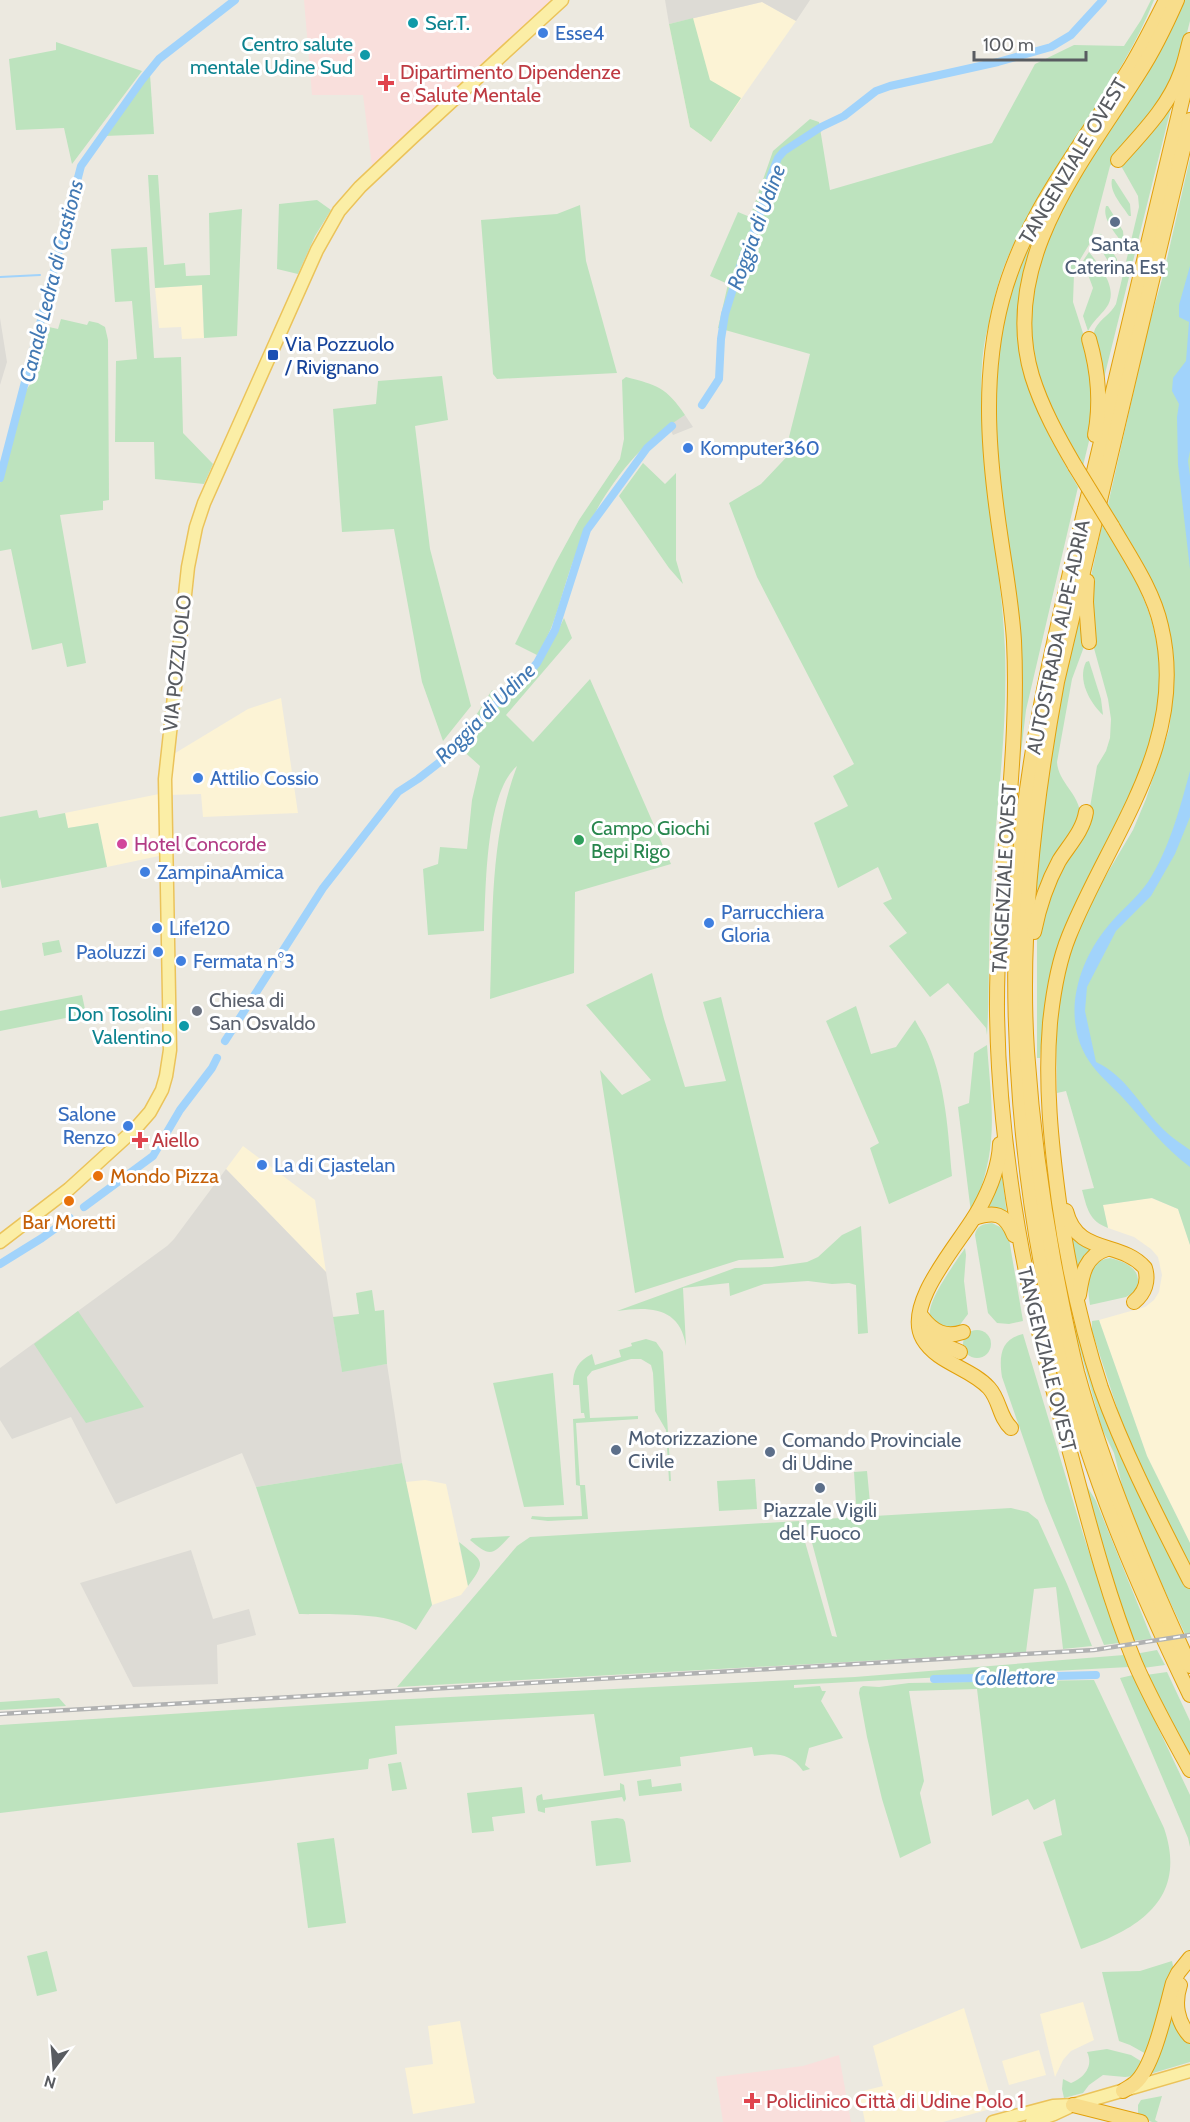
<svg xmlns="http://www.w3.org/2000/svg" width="1190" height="2122" viewBox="0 0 1190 2122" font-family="Cabin,sans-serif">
	<rect width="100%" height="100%" fill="#ece9e0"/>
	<g fill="#fcf3d5">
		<path d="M762,2l34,19 -85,121 -21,-15 -21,-103z"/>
		<path d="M202,285l2,53 -22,1 -1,-12 -22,1 -4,-40z"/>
		<path d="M281,698l17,115 -95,4 -2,-23 -32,1 3,-40 76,-46z"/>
		<path d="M159,794v62l-52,11 -9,-43 -30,4 -3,-15z"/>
		<path d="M243,1146l72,54 11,72 -100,-103z"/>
		<path d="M1151,1198l27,11 12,36v298l-43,-87 -48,-136 46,-13 9,-7 5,-8 3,-17 -4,-18 -7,-8 -17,-12 -26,-9 -5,-23z"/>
		<path d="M425,1480l21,4 22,102 -7,9 -29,10 -26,-123z"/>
		<path d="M1083,2002l11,38 -23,11 -8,9 -8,17 -15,-63z"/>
		<path d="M964,2008l30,100 -51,14h-78l-6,-30 24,-6 -10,-40z"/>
		<path d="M460,2021l15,82 -62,11 -8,-46 28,-4 -5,-38z"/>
		<path d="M1039,2050l7,25 -37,10 -7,-24z"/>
	</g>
	<g fill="#dddbd5">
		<path d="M665,0h145l-14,21 -34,-19 -93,22z"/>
		<path d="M0,318l7,44 -7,23z"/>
		<path d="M685,415l8,12 -20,8 -5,-10z"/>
		<path d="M226,1169l100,103 16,99 45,-7 15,99 -146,24 -14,-34 -126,51 -45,-87 -59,22 -12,-19v-52l167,-122 7,-7z"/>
		<path d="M191,1550l22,69 36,-10 7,26 -39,10 1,39 -85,3 -53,-104z"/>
	</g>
	<g fill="#f9dfdc">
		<path d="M304,0h249l-181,166 -9,-71h-51z"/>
		<path d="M839,2055l12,67h-128l-7,-45 87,-11z"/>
	</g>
	<g fill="#bde3be">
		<path d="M1151,0h3c-37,93 -108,167 -147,259 -9,21 -14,45 -19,68 -8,29 -7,61 -6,91 3,78 20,155 23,232 3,80 -9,159 -14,239 -3,48 -1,97 -4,146l-1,-7 -38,-45 -18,14 -41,-51 18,-13 -24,-30 9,-4 -14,-32 -40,21 -24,-65 34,-17 -15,-30 21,-12 -97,-187 -28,-74 32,-19 35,-37 -7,-10 21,-83 -92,-26 10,-44 -18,-8 28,-64 12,5 23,-66 37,-32 9,3 11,68 162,-47 43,-79 39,-19 50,1 17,-26z"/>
		<path d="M1182,0h8v21l-8,31 -16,42 -56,72 -20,77 -12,20 -4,11 -1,28 17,53 3,29 -3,53 -8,33 -17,-26 -34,-88 1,-64 18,-64z"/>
		<path d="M693,18l17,62 31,18 -30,44 -21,-15 -21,-103z"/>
		<path d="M56,42l86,29 -70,93 -8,-36 -48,2 -7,-71 47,-9z"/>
		<path d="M150,74l4,60 -49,2z"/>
		<path d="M1172,104l-71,286c-2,-14 -11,-50 -6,-61 5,-10 16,-15 21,-25l23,-97 -1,-11 -18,-32z"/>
		<path d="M1190,158v1087l-12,-36 -26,-11 -49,7 5,23c-19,-7 -21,-20 -26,-38l12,-2 -28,-97 -9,2 -1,-66 5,-45 7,-25 24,-58 41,-69 13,-31 23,-69 4,-33v-32l-8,-40 -58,-116 41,-181 15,-52z"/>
		<path d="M148,175h10l6,90 21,-2 1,13 24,-1 -1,-62 33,-4 -5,127 -33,2 -2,-53 -47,3z"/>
		<path d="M1112,179h2l16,25 1,12h-2c-7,-11 -20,-24 -17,-37z"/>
		<path d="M317,200l14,10 -16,26 -17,38 -21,-5 2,-65z"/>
		<path d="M580,205l6,56 31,112 -120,6 -4,-5 -12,-154 76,-6z"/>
		<path d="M1106,206h2l15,25 1,12h-2c-7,-11 -20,-24 -16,-37z"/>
		<path d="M1045,211l2,3 -27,133c6,52 32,95 58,140l-52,223 -16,137 7,-135 -23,-277 4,-96 16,-59 13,-33z"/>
		<path d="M1099,234h2l16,25v12h-2c-7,-11 -19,-24 -16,-37z"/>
		<path d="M147,247l7,111 27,-1 2,76 30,31 -9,20 -49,-5 -1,-37h-39l1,-81 21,-2 -5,-58 -17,1 -4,-53z"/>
		<path d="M1089,252c11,14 31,38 17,56 -6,8 -13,13 -18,23l-5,-15 10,-28 -10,-27z"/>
		<path d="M61,319l26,6 2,-4 9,2 7,4 3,13 1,160 -6,1v9l-43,5 26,148 -19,4 -5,-24 -30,7 -21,-101 -11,2v-68l23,-88 8,-12 4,-16 -2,-11 7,-31 18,4z"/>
		<path d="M442,376l6,44 -33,6 15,123 41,157 -28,35 -21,-59 -28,-153 -52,3 -9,-123 43,-5 2,-23z"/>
		<path d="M626,377c31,8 40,10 59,38 -56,34 -94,93 -115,155 -10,29 -15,58 -33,85l-22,-11 41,-82 23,-42 41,-61 4,-20 -2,-59z"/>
		<path d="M643,463l22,21 11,-11v87l7,24 -14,-16 -50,-72z"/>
		<path d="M1102,525c23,35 46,72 54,114 16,77 -21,149 -50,218 -19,45 -38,89 -57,134l-5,25 -4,42h-3v-122l12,-46 39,-71 9,-53 9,-15 4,-13 1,-19 -3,-20 -16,-58 -2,-60z"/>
		<path d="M1080,612l5,32 -13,35 -15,83c1,21 25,34 23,55l-39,73h-5c7,-94 22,-186 44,-278z"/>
		<path d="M564,618l8,20 -66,77 27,27 57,-63 81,185 -96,28 -1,81 -84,26c3,-79 -1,-159 27,-233 -32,28 -31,123 -33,165l-56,4 -5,-66 15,-5 2,-17 27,2 5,-49 8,-34 -20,-18c13,-12 21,-27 33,-39 5,-5 11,-7 15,-12 25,-23 42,-48 56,-79z"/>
		<path d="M1089,661l12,38 2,16c-13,-12 -26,-35 -17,-53z"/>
		<path d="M492,690l5,5 -40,50 -2,-3 18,-22z"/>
		<path d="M37,810l2,8 26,-5 3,15 30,-5 9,44 -105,21 -2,-10v-61z"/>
		<path d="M59,940l3,12 -18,4 -2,-13z"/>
		<path d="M652,973l12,46 21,68 41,-6 -23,-79 18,-5 63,261 -45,2 -104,33 -35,-223 22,25 29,-15 -65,-75z"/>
		<path d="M82,995l4,19 -86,17v-20z"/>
		<path d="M856,1006l15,48 25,-7 19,-27c4,8 10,16 13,24 18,42 20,88 24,132l-63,28 -19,-56 9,-5 -53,-122z"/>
		<path d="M987,1045c5,67 13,104 -16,168l-13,-106 11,-4 5,-50z"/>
		<path d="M1002,1174l5,42 -25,-5z"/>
		<path d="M992,1223l10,5 7,11 14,82 -14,3 -12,-1 -9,-10 -13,-78c1,-9 8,-11 17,-12z"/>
		<path d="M861,1226l7,107 -10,1 -2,-49 -7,-2 -17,1 -24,-3 -44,3 -34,12 -1,-13 -46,5 3,58c-6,-39 -36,-40 -69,-35l118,-43 37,-1 35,-5 11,-5 24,-22z"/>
		<path d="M1072,1236l9,9 12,5 -10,8 -7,14z"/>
		<path d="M965,1248l1,7 -2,26 4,33 -9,12 -15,2c-5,-3 -12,-6 -14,-12 -3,-16 26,-54 35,-68z"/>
		<path d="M1110,1258c17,4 34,12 26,33l-10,6 -36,8c-3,-18 -5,-44 20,-47z"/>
		<path d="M372,1290l3,21 9,-1 3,54 -45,8 -9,-55 26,-3 -3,-21z"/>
		<path d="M78,1311l8,12 58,84 -58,16 -52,-79z"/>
		<path d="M1099,1320l48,136 43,87v29l-68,-137 -5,-27 -25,-77v-10z"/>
		<path d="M1077,1323l86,212 27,54v44l-5,1 -33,-71 -29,-74 -9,-36 -12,-24 -29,-105z"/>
		<circle cx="977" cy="1344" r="14"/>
		<path d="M1023,1334l60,200 36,109 -15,2 -59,-144 -43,-124c-3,-20 -2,-38 21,-43z"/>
		<path d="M646,1339l10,3 7,10 8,129h-2l-3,-51 -11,-19 -2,-38 -2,-8 -10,-6h-10l-39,12 -5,6 3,41 48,-2v3l-62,4 4,62h5l3,34 -40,2 -17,-2 1,-3 14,1 36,-1 -2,-30 -4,-1 -3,-66 12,-1 -1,-5h-3l-2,-28h-6c0,-15 5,-24 19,-31l3,11 26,-8 -2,-7 13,-4 -1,-3z"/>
		<path d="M553,1373l11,132 -40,2 -31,-124z"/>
		<path d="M402,1463l30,142 -16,25c-27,-19 -83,-15 -117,-16l-43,-127z"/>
		<path d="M867,1471l3,32 -14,1 -2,-32z"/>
		<path d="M1082,1478l14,23 56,138 -21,2 -7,-17z"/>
		<path d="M755,1479l2,30 -38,2 -2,-30z"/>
		<path d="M1011,1508l17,4 10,8 29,64 25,62 -29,3 -7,-62 -22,2 -8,63 -629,35 120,-141 13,-9 269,-16 33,115 5,1 -31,-117z"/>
		<path d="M510,1536c-18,20 -20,21 -40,4l2,-2z"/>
		<path d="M459,1542c23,19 29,18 9,44z"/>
		<path d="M1157,1650l8,15 -22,3 -8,-14z"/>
		<path d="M1124,1655l5,12 -335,18v3l26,-2 2,5h4l-5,10 22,37 -34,10 -4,17 5,4 -7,2c-13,-19 -29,-18 -49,-15l-2,-9 -72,10 1,9 -77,10 -10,-62 -199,12 2,28 -28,5 -1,10 -368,44v-88l390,-25 465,-23z"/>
		<path d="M1167,1672l23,49v40l-44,-86z"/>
		<path d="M1133,1675l57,120v52l-2,-9 -68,-160z"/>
		<path d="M1094,1680l70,148c24,70 -24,101 -83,121l-38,-107 19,-7 -7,-36 -21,11 -6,-11 -36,17 -15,-127 -68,2 15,90 -4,12 11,50 -31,15 -18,-59 -15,-62 -8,-44 1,-5 3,-2 16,1 30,-4z"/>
		<path d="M59,1698l7,8 -66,4v-8z"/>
		<path d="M401,1762l6,27 -15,2 -4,-27z"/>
		<path d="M651,1779l1,8 29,-4 1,8 -43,5 -2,-15z"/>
		<path d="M620,1783l4,2 2,14 -2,3 -2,-5 -77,11v5l-7,-2 -2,-12 1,-3 5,-2 1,6 77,-10z"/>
		<path d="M522,1787l3,26 -33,4 2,14 -22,2 -5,-40z"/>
		<path d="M617,1818l6,1 2,3 6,40 -35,4 -5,-45z"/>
		<path d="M334,1838l12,85 -38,5 -11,-85z"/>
		<path d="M47,1951l10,40 -20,5 -10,-40z"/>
		<path d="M1172,1961l2,10 -26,84 -18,-10 -11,-4 -17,-69 38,-1z"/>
		<path d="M1173,2001l13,39 4,4v18l-40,12z"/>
		<path d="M1107,2049l24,6 13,8 -10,13 -9,1 -22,-2 -14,10 -6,8 -19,5 -2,-9 1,-10 8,4c13,-5 23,-17 16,-31z"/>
		<path d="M1162,2096l-7,24 3,2h-6l-14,-6v-11l3,-5z"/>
	</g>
	<g fill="#a1d3fb">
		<path d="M1190,266v185l-2,10 2,15v93l-12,-104 -1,-48 2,-13 -7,-13 1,-13 13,-17 3,-39 -10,-5v-12z"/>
		<path d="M1190,771v46l-15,37 -24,42 -35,35 -29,56 -2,24 11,51c30,14 42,41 64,64 8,9 20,17 30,24v17c-26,-19 -45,-45 -67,-69 -11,-12 -25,-23 -34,-37 -28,-42 -12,-98 19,-135 12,-15 29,-28 40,-44 21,-32 32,-74 42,-111z"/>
	</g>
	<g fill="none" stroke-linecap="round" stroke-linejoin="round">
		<g stroke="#a1d3fb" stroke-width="2">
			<path d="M0,277l40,-2"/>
			<path d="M22,392c9,-10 11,-23 9,-36"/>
		</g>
		<g stroke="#a1d3fb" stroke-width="8">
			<path d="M702,405l17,-26 2,-40 4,-25 19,-60 13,-30 14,-49 7,-17 6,-7 37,-24 23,-11 32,-25 14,-5 108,-24 53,-15 20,-12 32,-35"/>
			<path d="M0,478l81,-312 61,-86 17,-21 76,-59"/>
			<path d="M225,1041l98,-153 75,-96 20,-13 36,-28 15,-14 23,-30 24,-20 21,-24 18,-33 32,-100 60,-82 25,-22"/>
			<path d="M84,1207l69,-51 27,-46 32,-42 5,-10"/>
			<path d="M0,1264l42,-26 28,-20"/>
			<path d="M934,1679l162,-4"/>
		</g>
		<defs>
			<g id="major">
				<path d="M0,1242l69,-53 67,-61 14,-16 12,-22 4,-14 4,-26 -5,-271 23,-212 8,-40 8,-24 113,-253 22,-39 21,-24 53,-50 149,-137"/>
				<path d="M993,2122l60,-16 20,-1 117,-34"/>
				<path d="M1032,2122l22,-8 15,-7"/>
			</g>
			<g id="highway">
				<path d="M1166,0c-11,22 -22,44 -35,66 -46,76 -106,146 -129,234 -21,79 -13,161 -1,240 5,34 11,67 13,101 6,123 -18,247 -17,371 2,147 31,289 70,429 20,74 39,151 68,222 16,37 36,72 55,107"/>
				<path d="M1190,67c-35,148 -70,295 -105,442 -25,107 -52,213 -63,322 -17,181 -2,366 43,543 29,111 75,217 125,321"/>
				<path d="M1190,120l-133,562c-22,119 -38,248 -30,369 5,71 14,142 27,212 7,36 14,73 23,109 28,102 69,198 113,294"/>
				<path d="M1118,160c24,-27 51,-54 63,-88 4,-10 6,-21 9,-32"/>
				<path d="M1089,339c9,31 12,65 6,96"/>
				<path d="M1075,466c-17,-29 -33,-58 -43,-90 -34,-114 51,-214 107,-303 15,-23 27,-48 38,-73"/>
				<path d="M1112,526c18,31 41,64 49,100 28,117 -51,208 -92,310 -11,27 -16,58 -19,87 -5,60 1,120 9,179 9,63 22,126 42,186 24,67 57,130 89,193"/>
				<path d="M1087,581l-1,21 3,40"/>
				<path d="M1034,932c5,-25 13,-49 25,-71 10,-16 24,-30 27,-49"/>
				<path d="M1000,1144c-1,23 -10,45 -21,65 -16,31 -77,94 -56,130 14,24 48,29 66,49 11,12 10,29 22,40"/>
				<path d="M1066,1211c11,45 55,29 79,57 4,13 0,25 -11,34"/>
				<path d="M974,1218c21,-7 31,-5 40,17"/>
				<path d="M1079,1295c3,-21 6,-39 28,-46"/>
				<path d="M922,1317c11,15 24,21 41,15"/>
				<path d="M925,1332l7,8 28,12"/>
				<path d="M1180,1985c-6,18 -3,37 10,51"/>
				<path d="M1123,2091c4,-3 9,-5 12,-8 19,-16 31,-75 38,-100l5,-10 12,-15"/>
				<path d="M1073,2105l68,17"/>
			</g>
		</defs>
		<use href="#major" stroke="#ebc35a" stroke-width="15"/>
		<use href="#highway" stroke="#e2a00a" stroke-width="16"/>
		<use href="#major" stroke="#fbeea6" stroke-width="12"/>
		<use href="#highway" stroke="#f8dd8b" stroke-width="14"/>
		<defs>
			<path id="rail" d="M0,1714l1094,-64 96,-15"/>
		</defs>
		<use href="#rail" stroke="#b1b2b2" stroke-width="4.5"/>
		<use href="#rail" stroke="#fff" stroke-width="2" stroke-dasharray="7" stroke-linecap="butt"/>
		<defs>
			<path id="highway-bridge" d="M1075,466l37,60"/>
		</defs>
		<use href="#highway-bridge" stroke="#e2a00a" stroke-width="16" stroke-linecap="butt"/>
		<use href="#highway-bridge" stroke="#f8dd8b" stroke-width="14"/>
	</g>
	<g fill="#0f9aa8" stroke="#fff" stroke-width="2">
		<circle cx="413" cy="23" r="6"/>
		<circle cx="365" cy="55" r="6"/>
		<circle cx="184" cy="1026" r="6"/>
	</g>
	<g fill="#3f7fe0" stroke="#fff" stroke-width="2">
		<circle cx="543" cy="33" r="6"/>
		<circle cx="688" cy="448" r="6"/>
		<circle cx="198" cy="778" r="6"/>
		<circle cx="145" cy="872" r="6"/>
		<circle cx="709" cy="923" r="6"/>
		<circle cx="157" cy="928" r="6"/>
		<circle cx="158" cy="952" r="6"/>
		<circle cx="181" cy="961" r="6"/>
		<circle cx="128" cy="1126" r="6"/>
		<circle cx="262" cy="1165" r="6"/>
	</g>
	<g fill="#e0444e" stroke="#fff" stroke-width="2">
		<path d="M383 74h6v6h6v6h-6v6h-6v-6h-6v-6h6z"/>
		<path d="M137 1131h6v6h6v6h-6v6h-6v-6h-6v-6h6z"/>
		<path d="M749 2092h6v6h6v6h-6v6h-6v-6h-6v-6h6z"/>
	</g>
	<g fill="#5c6f8a" stroke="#fff" stroke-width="2">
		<circle cx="1115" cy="222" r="6"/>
		<circle cx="616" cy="1450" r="6"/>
		<circle cx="770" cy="1452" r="6"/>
		<circle cx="820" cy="1488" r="6"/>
	</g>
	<rect fill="#1a4fb4" stroke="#fff" stroke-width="2" x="267" y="349" width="12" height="12" rx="3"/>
	<circle fill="#2e9e5b" stroke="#fff" stroke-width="2" cx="579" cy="840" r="6"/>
	<circle fill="#d1479c" stroke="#fff" stroke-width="2" cx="122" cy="844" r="6"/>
	<circle fill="#6b7280" stroke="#fff" stroke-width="2" cx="197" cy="1011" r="6"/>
	<g fill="#e8710a" stroke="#fff" stroke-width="2">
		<circle cx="98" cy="1176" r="6"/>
		<circle cx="69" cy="1201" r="6"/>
	</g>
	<g text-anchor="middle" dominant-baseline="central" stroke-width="6" stroke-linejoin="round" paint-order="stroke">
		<g font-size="20" fill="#0d838f" stroke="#fff" text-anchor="end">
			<text x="425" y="23" text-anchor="start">Ser.T.</text>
			<text x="353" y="44">Centro salute<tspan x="353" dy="23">mentale Udine Sud</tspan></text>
			<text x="172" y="1014">Don Tosolini<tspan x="172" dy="23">Valentino</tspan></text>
		</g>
		<g font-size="20" fill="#366cbe" stroke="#fff" text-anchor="start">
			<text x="555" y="33">Esse4</text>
			<text x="700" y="448">Komputer360</text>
			<text x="210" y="778">Attilio Cossio</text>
			<text x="157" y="872">ZampinaAmica</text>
			<text x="721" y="912">Parrucchiera<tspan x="721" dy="23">Gloria</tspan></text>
			<text x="169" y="928">Life120</text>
			<text x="146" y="952" text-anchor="end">Paoluzzi</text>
			<text x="193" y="961">Fermata n°3</text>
			<text x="116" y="1114" text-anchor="end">Salone<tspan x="116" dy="23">Renzo</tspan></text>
			<text x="274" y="1165">La di Cjastelan</text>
		</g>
		<g font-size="20" fill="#be3a42" stroke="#fff" text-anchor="start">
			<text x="400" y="72">Dipartimento Dipendenze<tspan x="400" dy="23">e Salute Mentale</tspan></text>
			<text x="152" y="1140">Aiello</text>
			<text x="766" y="2101">Policlinico Città di Udine Polo 1</text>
		</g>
		<g font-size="20" fill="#595c61" stroke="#fff">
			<text transform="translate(1073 161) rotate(-59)">TANGENZIALE OVEST</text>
			<text transform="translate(1058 637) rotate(-78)">AUTOSTRADA ALPE-ADRIA</text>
			<text transform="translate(177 663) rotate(-84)">VIA POZZUOLO</text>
			<text transform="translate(1004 878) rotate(-87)">TANGENZIALE OVEST</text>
			<text transform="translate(1047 1359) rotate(76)">TANGENZIALE OVEST</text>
		</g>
		<g font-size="20" fill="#4e5e75" stroke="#fff">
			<text x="1115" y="244">Santa<tspan x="1115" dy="23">Caterina Est</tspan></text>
			<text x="628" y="1438" text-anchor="start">Motorizzazione<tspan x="628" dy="23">Civile</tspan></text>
			<text x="782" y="1440" text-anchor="start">Comando Provinciale<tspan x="782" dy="23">di Udine</tspan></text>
			<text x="820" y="1510">Piazzale Vigili<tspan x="820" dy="23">del Fuoco</tspan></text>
		</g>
		<g font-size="20" fill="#164399" stroke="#fff" text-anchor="start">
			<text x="285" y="344">Via Pozzuolo<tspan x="285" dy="23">/ Rivignano</tspan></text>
		</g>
		<g font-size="20" fill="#27864d" stroke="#fff" text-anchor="start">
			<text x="591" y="828">Campo Giochi<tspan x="591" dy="23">Bepi Rigo</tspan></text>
		</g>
		<g font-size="20" fill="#b23c85" stroke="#fff" text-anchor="start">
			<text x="134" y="844">Hotel Concorde</text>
		</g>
		<g font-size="20" fill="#5b616d" stroke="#fff" text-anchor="start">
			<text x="209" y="1000">Chiesa di<tspan x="209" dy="23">San Osvaldo</tspan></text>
		</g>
		<g font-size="20" fill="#c56008" stroke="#fff" text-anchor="start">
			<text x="110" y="1176">Mondo Pizza</text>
			<text x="69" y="1222" text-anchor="middle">Bar Moretti</text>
		</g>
		<g font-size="21" font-style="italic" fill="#4279b4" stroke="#fff">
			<text transform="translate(756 227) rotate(-70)">Roggia di Udine</text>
			<text transform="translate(51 281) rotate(-76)">Canale Ledra di Castions</text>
			<text transform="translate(485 713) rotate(-45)">Roggia di Udine</text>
			<text transform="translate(1015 1677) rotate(-1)">Collettore</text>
		</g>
	</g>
	<g transform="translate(54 2068) rotate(196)" stroke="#ffffff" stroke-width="4.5" paint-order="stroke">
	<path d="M0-4.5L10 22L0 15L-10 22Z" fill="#595c61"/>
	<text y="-9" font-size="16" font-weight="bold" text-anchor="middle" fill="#595c61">N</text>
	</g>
	<path d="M974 51v9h112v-9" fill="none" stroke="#595c61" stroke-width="3"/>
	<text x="983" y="51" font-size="18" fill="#595c61" stroke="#ffffff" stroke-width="4.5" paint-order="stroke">100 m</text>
</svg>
